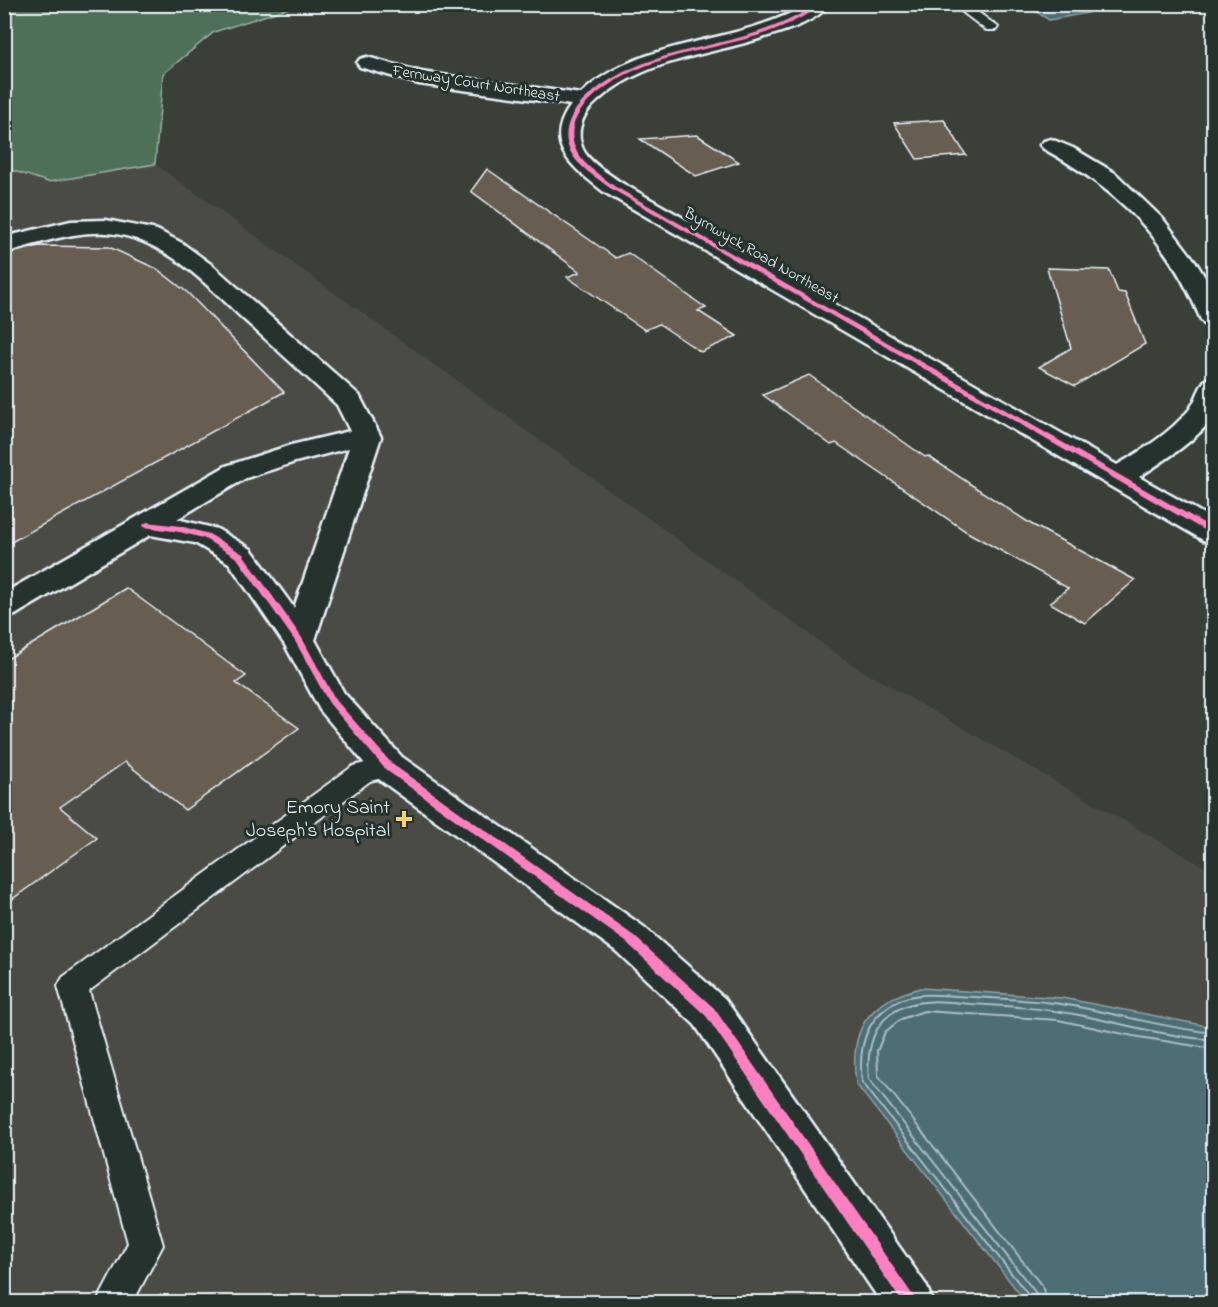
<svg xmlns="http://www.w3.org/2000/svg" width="1218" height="1307" viewBox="0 0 1218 1307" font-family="'Indie Flower',sans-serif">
	<rect width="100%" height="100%" fill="#3a4038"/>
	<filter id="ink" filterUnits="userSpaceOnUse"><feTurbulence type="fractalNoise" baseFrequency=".0167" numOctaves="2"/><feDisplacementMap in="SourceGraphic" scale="12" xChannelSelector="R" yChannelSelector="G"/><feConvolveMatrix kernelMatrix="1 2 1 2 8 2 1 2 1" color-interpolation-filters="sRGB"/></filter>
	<g filter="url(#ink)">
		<path fill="#4b4c44" d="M155,164l696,500 362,208v430h-1208v-1134l43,14z"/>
		<path fill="#4f6f58" stroke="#9cb0a8" stroke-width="1.5" d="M5,4h293v1l-84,27 -51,42 -8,90 -107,18 -43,-14z"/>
		<g fill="#4e6e75" stroke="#8ca2a9" stroke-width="1.5">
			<path d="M1025,5h49l14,8 -39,7z"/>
			<path d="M921,988l141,10 151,29v275h-187l-170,-218c-7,-55 11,-83 65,-96z"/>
		</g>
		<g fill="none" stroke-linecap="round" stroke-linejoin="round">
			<g stroke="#aabdc4" stroke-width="2">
				<path d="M1030,1302l-1,-6 -167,-214c-4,-33 3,-65 36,-81 18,-9 39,-6 58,-5 35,2 71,3 105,8 52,8 101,24 153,29"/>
				<path d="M1038,1302l-3,-10 -166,-213c-3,-29 4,-60 34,-72 20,-9 46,-5 68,-3 36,2 72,4 108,11 46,9 89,22 135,25"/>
				<path d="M1047,1302l-5,-16 -164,-211 -1,-24 8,-19 16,-13 23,-8 134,9 75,16 81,13"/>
			</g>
		</g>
		<g fill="#675d51" stroke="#e8f1f8" stroke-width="1.5">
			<path d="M944,120l22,35 -49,4 -23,-36z"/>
			<path d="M697,135l42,27 -43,14 -56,-37z"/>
			<path d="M487,169l129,89 12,-5 78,55 -8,3 39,25 -36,16 -42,-28 -14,6 -78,-53 13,-5 -109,-81z"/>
			<path d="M39,246l70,1 48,22 31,24 96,99 -280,154v-291z"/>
			<path d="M1047,268l62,2 9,22 7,1 20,51 -70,42 -36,-19 32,-19z"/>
			<path d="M809,375l116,82 3,-1 103,68 104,56 -50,43 -35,-20 18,-15 -101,-56 -131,-89 -5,2 -68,-50z"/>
			<path d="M126,588l120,88 -10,7 63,45 -114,82 -60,-48 -65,45 37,31 -93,67v-244z"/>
		</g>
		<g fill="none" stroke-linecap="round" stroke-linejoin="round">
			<defs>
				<g id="service">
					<path d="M952,4h15l31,23 -2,3h-10z"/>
					<path d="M389,757l9,3 4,7 -4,7 -28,7 -281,210 74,254 -30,57h-36l31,-59 -70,-257 5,-9 290,-211z"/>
				</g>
				<g id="minor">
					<path d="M808,4h22c-14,18 -45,27 -65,33 -61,20 -126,22 -173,69 -12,12 -17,31 -7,47 8,12 23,20 35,29l497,283c26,-15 53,-32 72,-55 7,-9 9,-20 16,-30l9,-2c0,11 1,23 0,34 -4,20 -58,54 -75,65l75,43v23l-11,-3 -599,-348c-30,-24 -63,-46 -33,-87l-152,-21 -59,-17 -3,-4 3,-4 7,-2 54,15 160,22c60,-58 157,-48 227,-90z"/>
					<path d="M1051,139l22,9 42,25 48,46 32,42 19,31v35l-9,-2 -4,-5c-33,-81 -81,-129 -157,-171l-4,-4 4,-4z"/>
					<path d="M106,220l51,10 25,13 30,22 147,130 22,42 -66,203 29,53 58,64 242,170 81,72 201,286 7,17h-52l-186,-277 -79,-74 -240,-174 -56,-67 -35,-65 -56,-82 -34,-20 -45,-8 -135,80 -11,3v-25l222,-127 65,-21 59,-14 -13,-26c-29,-27 -58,-54 -87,-80 -41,-37 -84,-88 -143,-92 -37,-2 -68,11 -103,20v-15l8,-3 59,-14zM349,448l-55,160 -43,-59 -34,-20 -40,-10 69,-41 49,-16z"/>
				</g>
			</defs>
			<use href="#service" stroke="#e8f1f8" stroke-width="4"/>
			<use href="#minor" stroke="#e8f1f8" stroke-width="5"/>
			<use href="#service" fill="#26332d" fill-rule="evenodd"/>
			<use href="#minor" fill="#26332d" fill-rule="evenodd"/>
			<defs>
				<g id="cycleway">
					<path d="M817,4h6c-20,15 -43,24 -66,32 -59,17 -124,21 -169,66 -14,14 -21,32 -11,50 8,15 25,24 37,34l600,343v7l-604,-348c-14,-11 -32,-21 -40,-37 -9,-18 0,-37 13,-50 48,-47 111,-49 172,-68 22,-7 43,-16 62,-29z"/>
					<path d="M147,522l33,4 29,8 34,20 59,84 33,61 57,65 242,172 80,72 200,289 1,5h-13l-196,-286 -80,-74 -240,-172 -57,-67 -34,-62 -58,-83 -34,-20 -23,-6 -36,-5 -1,-2z"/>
				</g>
			</defs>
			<use href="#cycleway" stroke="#26332d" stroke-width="4"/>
			<use href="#cycleway" fill="#ff80c0" fill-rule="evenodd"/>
		</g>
	</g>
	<path fill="#ffd166" stroke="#26332d" stroke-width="2" d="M401 810h6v6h6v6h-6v6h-6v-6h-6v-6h6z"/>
	<g text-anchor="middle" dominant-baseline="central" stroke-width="6" stroke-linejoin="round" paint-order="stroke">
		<g font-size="16" fill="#e8f1f8" stroke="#26332d">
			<text transform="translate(476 84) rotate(9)">Fernway Court Northeast</text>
			<text transform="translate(761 256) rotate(30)">Byrnwyck Road Northeast</text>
		</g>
		<g font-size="20" fill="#e8f1f8" stroke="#26332d" text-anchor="end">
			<text x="390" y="808">Emory Saint<tspan x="390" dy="23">Joseph's Hospital</tspan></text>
		</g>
	</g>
	<rect width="1218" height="1307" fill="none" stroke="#26332d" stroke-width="24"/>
	<rect x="12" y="12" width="1194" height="1283" fill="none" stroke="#e8f1f8" stroke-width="2" filter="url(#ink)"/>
</svg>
